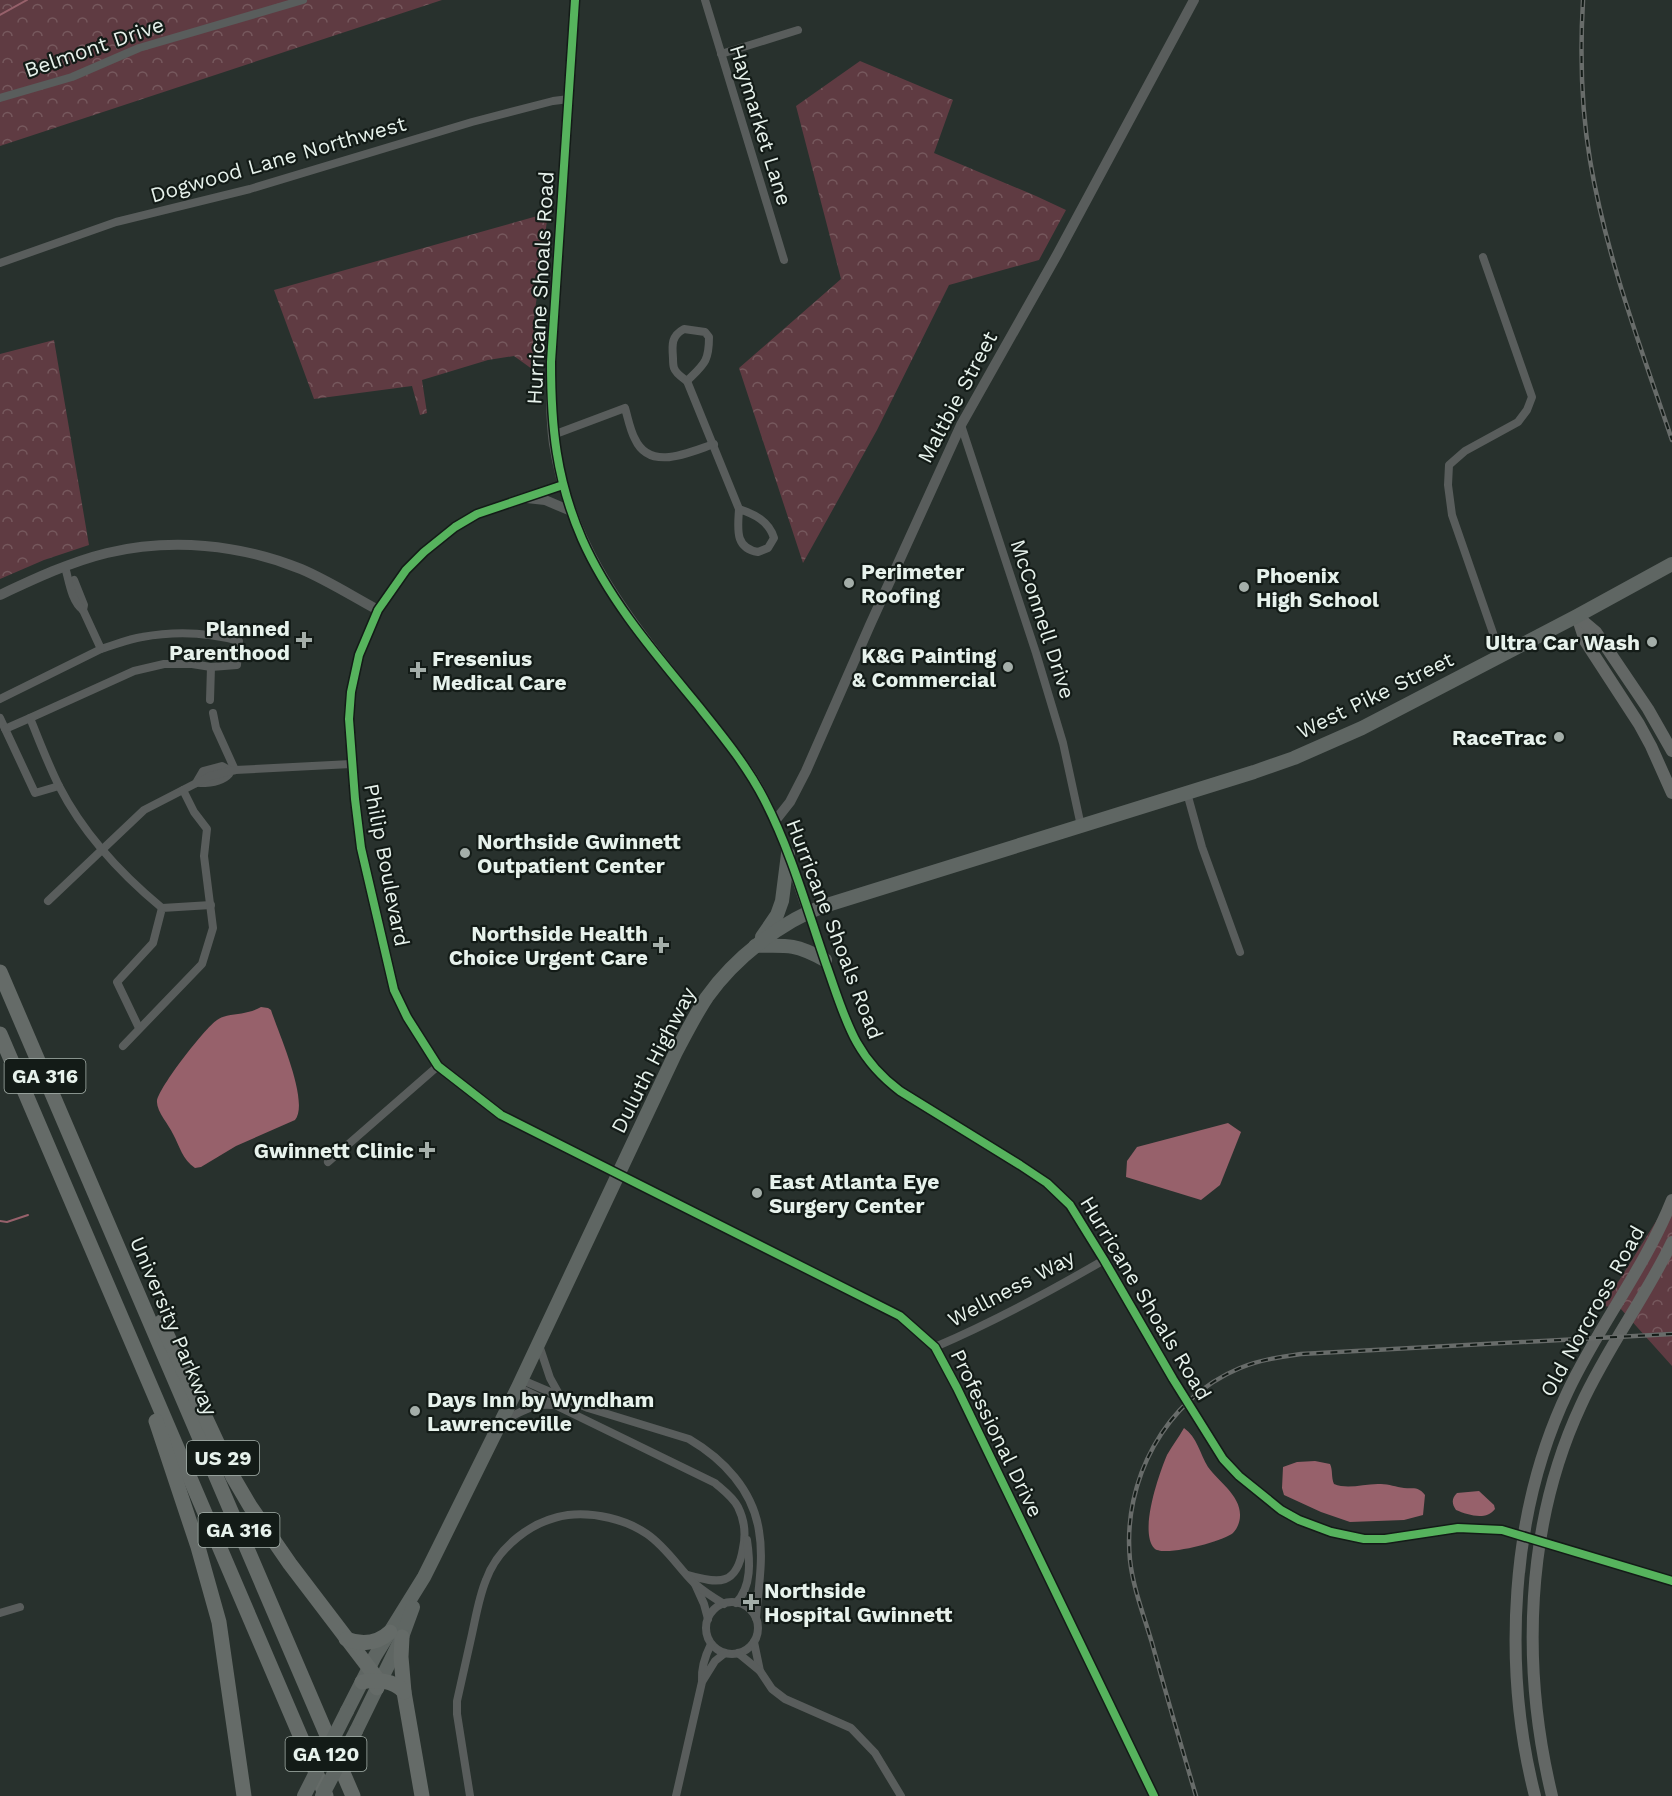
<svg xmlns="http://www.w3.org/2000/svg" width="1672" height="1796" viewBox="0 0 1672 1796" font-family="'Work Sans',sans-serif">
	<defs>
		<pattern id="forest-crowns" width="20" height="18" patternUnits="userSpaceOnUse" patternTransform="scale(1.5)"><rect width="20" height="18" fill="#5f3b42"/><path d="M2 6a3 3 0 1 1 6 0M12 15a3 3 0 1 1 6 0" fill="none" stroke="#76585d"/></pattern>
	</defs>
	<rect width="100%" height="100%" fill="#28312d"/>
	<g fill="url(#forest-crowns)">
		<path d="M0,0h442l-442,146z"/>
		<path d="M860,61l93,39 -19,53 102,43 30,14 -27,50 -90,25 -72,145 -74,133 -64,-195 102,-89 -45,-173z"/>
		<path d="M548,213l-14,105 -2,51 -18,-13 -26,4 -66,20 5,33 -7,2 -8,-29 -98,13 -40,-109z"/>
		<path d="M54,340l35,205 -45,15 -44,19v-225z"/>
		<path d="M1672,1196v170l-52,-58 -17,-2z"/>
	</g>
	<g fill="#97616b">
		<path d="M261,1007l7,1 3,2c7,22 39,92 24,110l-59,26 -35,21 -6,1c-13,-9 -15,-21 -22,-34 -4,-9 -17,-23 -16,-33 2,-14 48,-73 60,-81 8,-6 22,-5 31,-8 5,-1 9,-3 13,-5z"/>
		<path d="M1228,1123l13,9 -21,53 -19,15 -75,-23 1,-16 10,-14z"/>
		<path d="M1184,1428c13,9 16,26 24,39 11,15 33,29 32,49 0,6 -3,13 -7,17 -9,8 -71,25 -79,15 -15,-17 5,-74 13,-93 5,-9 12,-18 17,-27z"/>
		<path d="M1315,1461l15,3c3,6 1,13 4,20 15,6 31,-1 47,0 8,0 15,3 23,4 9,1 14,-2 21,7l-2,20 -19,5 -54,2 -29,-10 -37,-17 -2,-7 1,-21 14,-5z"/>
		<path d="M1479,1491l15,14 1,4c-9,12 -27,6 -39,1 -4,-6 -5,-11 1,-17z"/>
	</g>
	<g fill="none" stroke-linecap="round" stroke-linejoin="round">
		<g stroke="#97616b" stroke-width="2">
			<path d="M0,15l27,-15"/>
			<path d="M0,1221l7,1 21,-7"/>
		</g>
		<g stroke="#595d5c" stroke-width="8">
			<path d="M705,0l79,260"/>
			<path d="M721,54l77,-24"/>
			<path d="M0,98l72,-21 67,-29 164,-48"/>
			<path d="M1483,257l49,140 -5,13 -9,12 -53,29 -16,14 -1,20 4,30 49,141"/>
			<path d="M0,263l116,-41 134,-33 222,-67 81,-21 16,-2"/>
			<path d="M684,329l21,3 4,5c0,25 -5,27 -22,44 -4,-3 -11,-7 -13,-13 -1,-3 -1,-7 -1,-10 -1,-13 -2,-22 11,-29z"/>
			<path d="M687,381l52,128"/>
			<path d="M961,425l75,228 27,90 18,83"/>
			<path d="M553,435l72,-27c3,10 5,22 10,31 15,33 55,13 79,5"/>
			<path d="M739,509c15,5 30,12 35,29l-6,10 -10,4c-24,-4 -20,-24 -19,-43z"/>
			<path d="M74,580l10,25 -1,5"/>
			<path d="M101,649c14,-4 27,-10 41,-12 32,-6 65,-5 97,4l-2,24 -26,2"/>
			<path d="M0,699l101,-50 -18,-39c-12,-9 -14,-30 -18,-43"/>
			<path d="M213,713l3,15 19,42"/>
			<path d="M0,718l35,75 24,-7"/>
			<path d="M5,729l25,-11"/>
			<path d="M196,783l7,-12 19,-5 9,5"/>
			<path d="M200,783c10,0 22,-1 29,-9"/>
			<path d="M1187,793l15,54 38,105"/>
			<path d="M48,901l96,-91 66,-34 25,-6 116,-6"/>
			<path d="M162,908c-41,-34 -79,-75 -103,-122 -11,-22 -20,-46 -29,-68l104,-47 30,-7h28l19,3 -1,33"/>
			<path d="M808,912l43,120 17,29 19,20 13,10 120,74 27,18 23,22 34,55 69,119 50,80 16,17 42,34 18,10 32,12 33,7h21l73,-11 44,2 170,51"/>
			<path d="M139,1028l-22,-46 36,-39 9,-35 49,-3"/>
			<path d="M123,1046l79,-82 11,-36 -9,-72 3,-27 -13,-17 -11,-22"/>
			<path d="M328,1162l110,-96"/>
			<path d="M539,1345l11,33 10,18"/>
			<path d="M935,1347c58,-25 114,-55 169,-87"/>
			<path d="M522,1380l66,28 101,31c34,20 64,51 70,92 5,28 -1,59 -3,87"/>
			<path d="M518,1387l197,96c8,7 18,14 23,24 7,14 8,27 5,41 -6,38 -24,36 -55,27"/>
			<path d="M501,1422c15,-8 33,-19 50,-17"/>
			<path d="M695,1584l9,20 4,15"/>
			<circle cx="732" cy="1628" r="26"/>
			<path d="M736,1603c16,-16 14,-43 11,-63"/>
			<path d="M0,1613l20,-6"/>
			<path d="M754,1642l6,29 12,18 13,10 66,29 24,25 26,43"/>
			<path d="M738,1653l22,18"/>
			<path d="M702,1681c-1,-13 3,-25 9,-37"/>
			<path d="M470,1796l-13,-82v-13c5,-23 10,-45 15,-67 4,-18 7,-37 14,-54 12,-33 46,-60 82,-65 26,-3 57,4 79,19 19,13 31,33 47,49 9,8 20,15 30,21"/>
			<path d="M676,1796l26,-114 13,-21 10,-8"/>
		</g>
		<g stroke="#595d5c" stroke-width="10">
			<path d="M575,0l-24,362c0,28 -1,55 3,82 15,94 62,160 120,232 26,33 55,65 78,101 26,42 40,89 56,135"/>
			<path d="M563,485l-86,29 -22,13 -31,25 -18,18 -28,40 -19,45 -8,37 -2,27 6,80 6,49 33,142 13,27 31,49 63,49 399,201 35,31 22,41 197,408"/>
			<path d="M527,498l18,2 26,11"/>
			<path d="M0,595c34,-16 70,-33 107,-42 64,-15 132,-9 194,16 26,11 51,27 77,41"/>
			<path d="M775,821l15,-19 16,-31 64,-146 91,-200 97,-172 136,-253"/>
		</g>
		<g stroke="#636765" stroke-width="12">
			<path d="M1577,616l8,25 54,83 12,22 21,47"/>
			<path d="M1577,616l19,16 52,77 24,42"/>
			<path d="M1535,1796c-33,-129 -25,-284 33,-405 31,-66 77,-123 104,-191"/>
			<path d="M1552,1796c-31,-128 -27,-271 29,-391 26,-57 64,-107 91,-163"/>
		</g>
		<g stroke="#5f6663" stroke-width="14">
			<path d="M762,937l15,-22 5,-14 6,-47"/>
			<path d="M755,946c33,-1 41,-2 70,14"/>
			<path d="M347,1711l28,-55 49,-79 10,-20 84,-170 157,-333c10,-19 20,-39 32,-57 27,-38 73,-75 117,-91l430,-134 40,-14 68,-30 215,-112 95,-52"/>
			<path d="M356,1731l46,-94 11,-30"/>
		</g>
		<g stroke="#656b68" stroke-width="15">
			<path d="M0,972l353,824"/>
			<path d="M0,1034l326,762"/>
			<path d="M161,1322l72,155 17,29 40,58 86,113 1,11"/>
			<path d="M156,1421l42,126 21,75 25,174"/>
			<path d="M402,1637l-1,20 3,35 18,104"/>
			<path d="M346,1639c16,6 31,5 44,-7"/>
			<path d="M362,1682c14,-3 32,-2 42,10"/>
		</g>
		<defs>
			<g id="rail">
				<path d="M1583,0c-3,53 -2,107 7,160 16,96 51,188 82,280"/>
				<path d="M1196,1796c-15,-51 -30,-102 -44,-153 -8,-27 -19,-55 -22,-83 -8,-79 35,-161 110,-192 19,-8 40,-11 61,-14l371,-20"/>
			</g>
		</defs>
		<use href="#rail" stroke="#686c6a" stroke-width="4.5"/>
		<use href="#rail" stroke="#131b17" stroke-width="2" stroke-dasharray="7" stroke-linecap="butt"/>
		<g stroke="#5f6663" stroke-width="14">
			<path d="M304,1796l43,-85"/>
			<path d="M322,1796l34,-65"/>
		</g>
		<defs>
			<g id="cycleway">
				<path d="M575,0l-24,362c0,65 5,117 31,177 27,61 72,113 114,164 24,30 50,61 68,96 27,52 43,110 62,165 19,53 27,92 74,127l120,74 27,18 23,22 34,55 69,119 50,80 16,17 42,34 18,10 32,12 33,7h21l73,-11 44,2 170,51"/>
				<path d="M563,485l-86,29 -22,13 -31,25 -18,18 -28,40 -19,45 -8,37 -2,27 6,80 6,49 33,142 13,27 31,49 63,49 399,201 35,31 22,41 197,408"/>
			</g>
		</defs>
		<use href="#cycleway" stroke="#131b17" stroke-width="11"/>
		<use href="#cycleway" stroke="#56b35d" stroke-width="8"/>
	</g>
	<g fill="#a4aea9" stroke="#131b17" stroke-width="2">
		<circle cx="849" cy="583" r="6"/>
		<circle cx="1244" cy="587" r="6"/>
		<path d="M301 631h6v6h6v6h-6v6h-6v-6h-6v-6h6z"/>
		<circle cx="1652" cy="642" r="6"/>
		<circle cx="1008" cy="667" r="6"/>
		<path d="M415 661h6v6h6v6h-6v6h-6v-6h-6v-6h6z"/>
		<circle cx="1559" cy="737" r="6"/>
		<circle cx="465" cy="853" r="6"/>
		<path d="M658 936h6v6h6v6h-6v6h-6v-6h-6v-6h6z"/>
		<path d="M424 1141h6v6h6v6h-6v6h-6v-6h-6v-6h6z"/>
		<circle cx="757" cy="1193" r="6"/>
		<circle cx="415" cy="1411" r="6"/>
		<path d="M748 1593h6v6h6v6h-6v6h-6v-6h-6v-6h6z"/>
	</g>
	<g text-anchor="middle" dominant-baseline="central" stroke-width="4.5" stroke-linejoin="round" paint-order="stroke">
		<g fill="#131b17" stroke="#a7b2ac" stroke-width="1.5">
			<rect x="4.5" y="1059" width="81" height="34" rx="4.5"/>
			<rect x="187" y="1441" width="72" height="34" rx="4.5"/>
			<rect x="198.5" y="1513" width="81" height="34" rx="4.5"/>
			<rect x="285.5" y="1737" width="81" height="34" rx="4.5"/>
		</g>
		<g font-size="20" font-weight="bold" fill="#e7f2ec">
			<text x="45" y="1076">GA 316</text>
			<text x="223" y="1458">US 29</text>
			<text x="239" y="1530">GA 316</text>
			<text x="326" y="1754">GA 120</text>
		</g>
		<g font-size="21" fill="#e7f2ec" stroke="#131b17">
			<text transform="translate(94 47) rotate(-19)">Belmont Drive</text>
			<text transform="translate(761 125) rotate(73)">Haymarket Lane</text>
			<text transform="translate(278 159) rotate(-16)">Dogwood Lane Northwest</text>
			<text transform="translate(540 288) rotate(-87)">Hurricane Shoals Road</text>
			<text transform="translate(957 397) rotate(-62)">Maltbie Street</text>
			<text transform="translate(1043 619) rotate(72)">McConnell Drive</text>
			<text transform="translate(1375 695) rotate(-26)">West Pike Street</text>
			<text transform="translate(387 865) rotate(79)">Philip Boulevard</text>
			<text transform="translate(835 929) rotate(69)">Hurricane Shoals Road</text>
			<text transform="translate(653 1060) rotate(-63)">Duluth Highway</text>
			<text transform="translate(1011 1288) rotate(-28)">Wellness Way</text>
			<text transform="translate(1146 1298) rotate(59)">Hurricane Shoals Road</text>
			<text transform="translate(1592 1311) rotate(-61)">Old Norcross Road</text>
			<text transform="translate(174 1326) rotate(67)">University Parkway</text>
			<text transform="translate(997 1433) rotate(64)">Professional Drive</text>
		</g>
		<g font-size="21" font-weight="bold" fill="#e7f2ec" stroke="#131b17" text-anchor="start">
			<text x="861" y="571">Perimeter<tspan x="861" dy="24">Roofing</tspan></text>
			<text x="1256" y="575">Phoenix<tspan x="1256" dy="24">High School</tspan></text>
			<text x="290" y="628" text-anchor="end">Planned<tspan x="290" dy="24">Parenthood</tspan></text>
			<text x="1640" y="642" text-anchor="end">Ultra Car Wash</text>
			<text x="996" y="655" text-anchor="end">K&amp;G Painting<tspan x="996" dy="24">&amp; Commercial</tspan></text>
			<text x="432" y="658">Fresenius<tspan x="432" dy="24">Medical Care</tspan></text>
			<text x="1547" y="737" text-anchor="end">RaceTrac</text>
			<text x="477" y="841">Northside Gwinnett<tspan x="477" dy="24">Outpatient Center</tspan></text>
			<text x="648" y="933" text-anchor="end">Northside Health<tspan x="648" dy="24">Choice Urgent Care</tspan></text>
			<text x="414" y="1150" text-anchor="end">Gwinnett Clinic</text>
			<text x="769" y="1181">East Atlanta Eye<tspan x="769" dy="24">Surgery Center</tspan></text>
			<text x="427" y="1399">Days Inn by Wyndham<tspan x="427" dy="24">Lawrenceville</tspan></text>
			<text x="764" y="1590">Northside<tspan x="764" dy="24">Hospital Gwinnett</tspan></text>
		</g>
	</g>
</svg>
